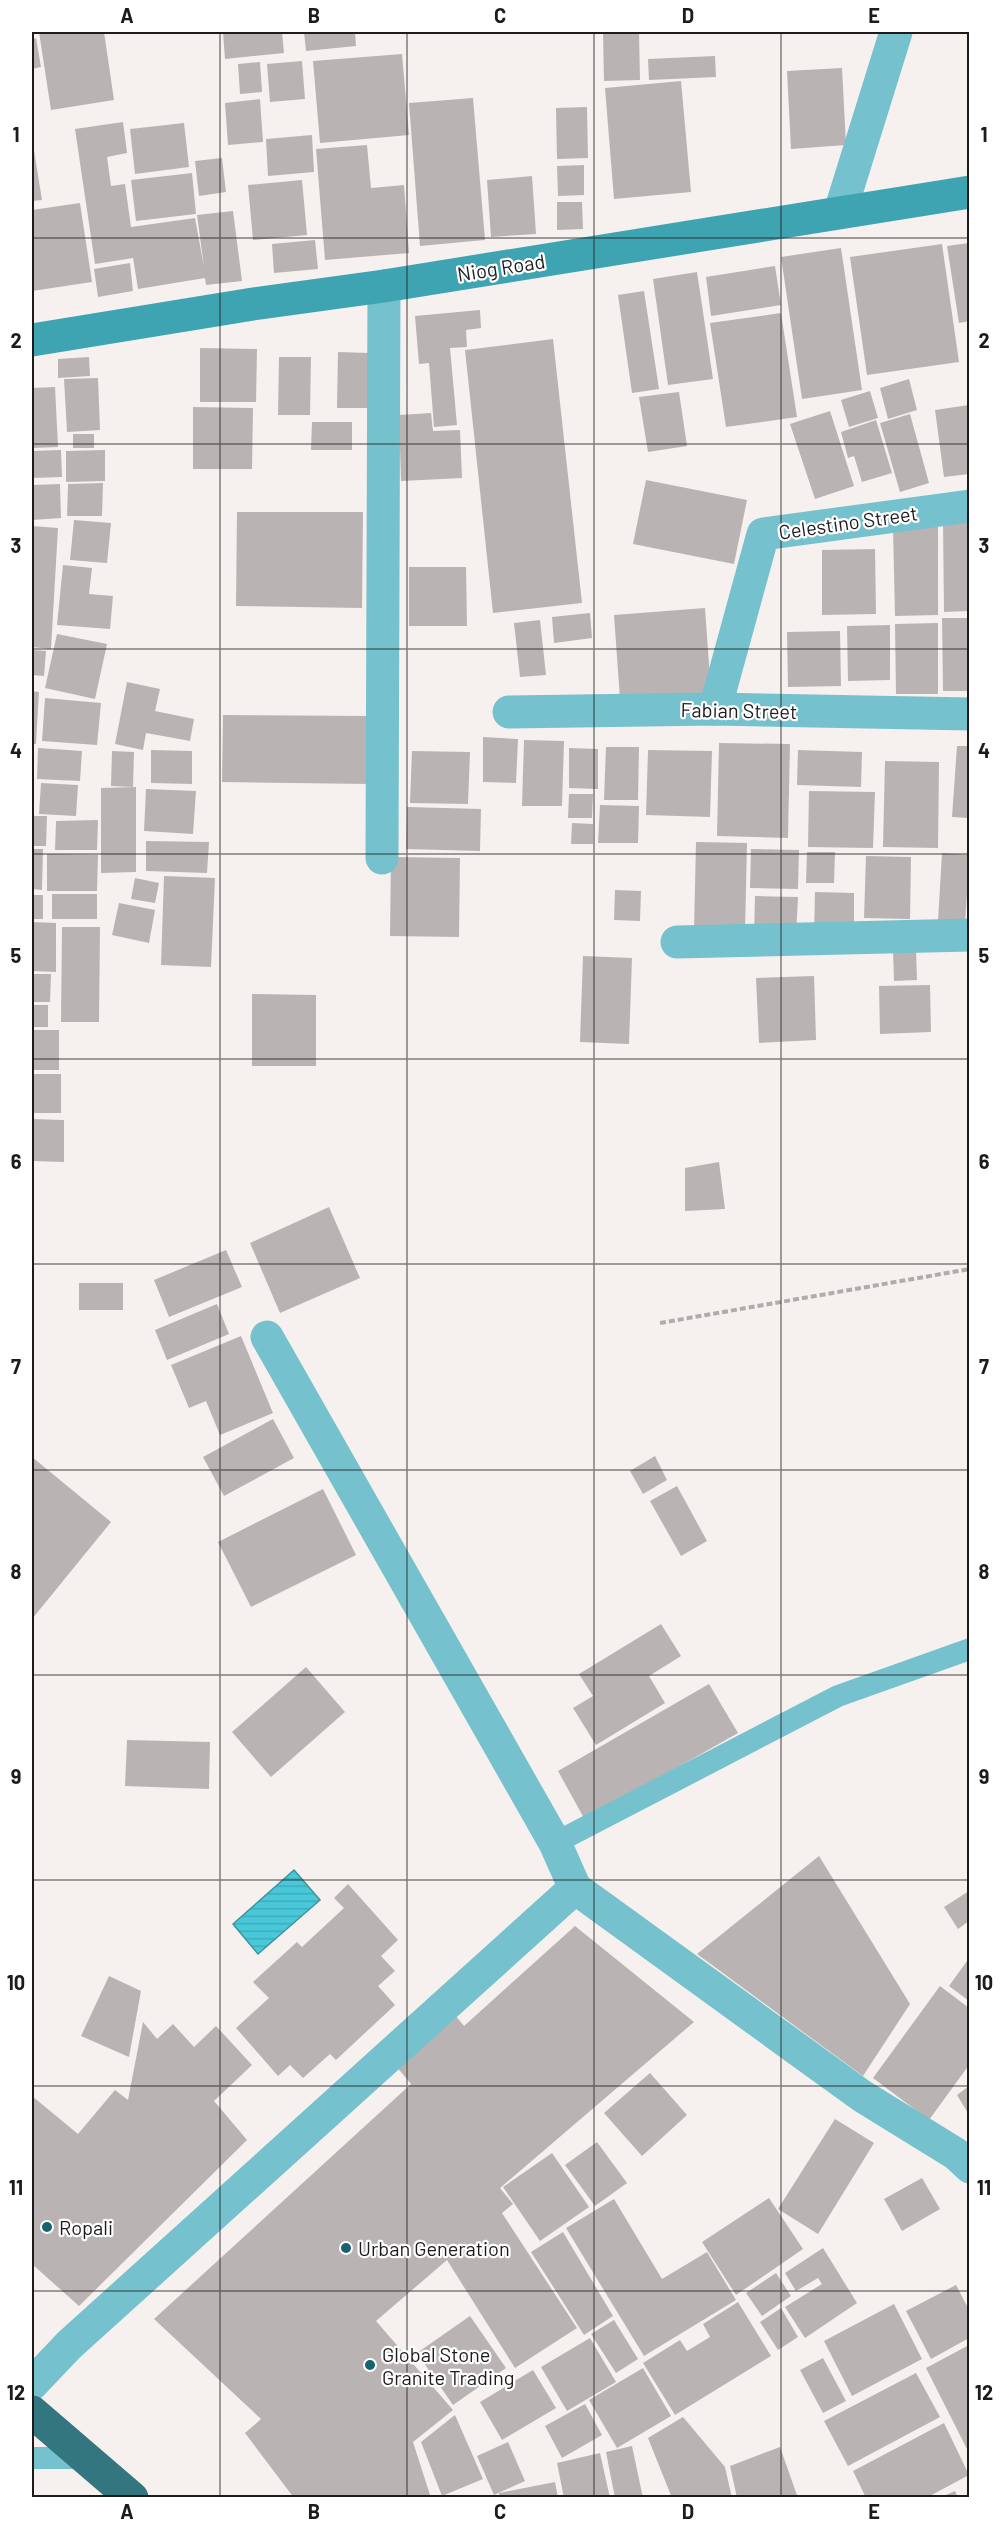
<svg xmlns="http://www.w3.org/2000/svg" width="1001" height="2529" viewBox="0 0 1001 2529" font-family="Barlow,sans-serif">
	<defs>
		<pattern id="water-rules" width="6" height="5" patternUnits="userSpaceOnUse" patternTransform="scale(1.5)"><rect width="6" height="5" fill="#48c8d9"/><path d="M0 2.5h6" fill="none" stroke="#3fabba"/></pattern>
	</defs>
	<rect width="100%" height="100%" fill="#f6f1ef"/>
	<path fill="url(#water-rules)" stroke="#3b94a0" stroke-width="1.5" d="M294,1870l26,30 -62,54 -25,-30z"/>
	<g fill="#b9b4b3">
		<path d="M39,32h65l10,68 -63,10z"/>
		<path d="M223,32h59l2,21 -59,6z"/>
		<path d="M304,32h51l1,14 -50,5z"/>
		<path d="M603,32h36l1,48 -36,1z"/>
		<path d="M36,38l5,29 -9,2v-30z"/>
		<path d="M402,54l7,81 -89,8 -7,-82z"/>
		<path d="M715,56l1,21 -67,3 -1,-21z"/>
		<path d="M302,61l3,38 -35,3 -3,-38z"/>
		<path d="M260,62l2,30 -22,2 -2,-30z"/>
		<path d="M842,68l4,77 -55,4 -4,-78z"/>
		<path d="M681,81l10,111 -77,7 -9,-111z"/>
		<path d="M473,98l12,142 -65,6 -11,-143z"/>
		<path d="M260,99l3,43 -35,3 -3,-42z"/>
		<path d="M587,107l1,51 -31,1 -1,-51z"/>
		<path d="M123,122l4,31 -20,4 4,29 14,-2 6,43 64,-9 9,49 -7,-52 36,-4 9,70 -36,4 -1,-7 -67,11 -5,-31 -38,6 -20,-135z"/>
		<path d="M184,123l5,44 -54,7 -5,-45z"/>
		<path d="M312,135l2,37 -46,4 -2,-37z"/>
		<path d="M32,138l10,62 -10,1z"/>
		<path d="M367,145l4,43 33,-3 5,68 -84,7 -9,-111z"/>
		<path d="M222,158l4,34 -27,4 -4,-35z"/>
		<path d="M584,165v30l-26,1 -1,-30z"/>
		<path d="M192,173l4,41 -60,7 -5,-41z"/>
		<path d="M532,176l4,58 -45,3 -4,-57z"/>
		<path d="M302,180l5,55 -54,5 -5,-55z"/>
		<path d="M557,202h25l1,27 -26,1z"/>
		<path d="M80,203l12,79 -60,9v-81z"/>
		<path d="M315,240l3,29 -44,4 -2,-29z"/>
		<path d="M969,243v78l-10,2 -12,-77z"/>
		<path d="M942,244l17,118 -92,13 -17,-118z"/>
		<path d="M841,248l21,142 -60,9 -21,-142z"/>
		<path d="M130,263l3,28 -35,6 -4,-28z"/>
		<path d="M775,266l6,39 -70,11 -5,-39z"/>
		<path d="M697,272l16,107 -45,6 -15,-106z"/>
		<path d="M644,291l15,98 -27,4 -14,-98z"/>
		<path d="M480,310l1,18 -15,2 1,17 -17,1 7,77 -23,2 -5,-64 -10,1 -4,-48z"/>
		<path d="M781,313l16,104 -71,10 -16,-104z"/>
		<path d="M553,339l29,264 -89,10 -28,-263z"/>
		<path d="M200,348l57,1 -1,53h-56z"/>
		<path d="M338,352l31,1v55h-32z"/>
		<path d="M89,357l1,19 -32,2v-19z"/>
		<path d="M279,357h32l-1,58h-32z"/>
		<path d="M98,378l2,52 -33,2 -3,-53z"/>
		<path d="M909,379l8,31 -29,9 -8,-31z"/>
		<path d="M55,387l3,60 -26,1v-60z"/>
		<path d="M870,391l8,27 -29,9 -8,-27z"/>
		<path d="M679,392l8,54 -39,6 -9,-55z"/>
		<path d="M969,405v69l-25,3 -9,-67z"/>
		<path d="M193,407l60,1 -1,61h-59z"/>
		<path d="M830,411l24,75 -39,13 -25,-75z"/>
		<path d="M431,413l2,18 27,-1 2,48 -61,3 -2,-66z"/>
		<path d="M910,414l19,69 -29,9 -20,-69z"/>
		<path d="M876,420l16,53 -30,9 -8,-26 -6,2 -7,-26z"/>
		<path d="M312,422h40v28h-41z"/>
		<rect x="73" y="434" width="21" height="14"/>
		<path d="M61,450l1,27 -30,1v-27z"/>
		<path d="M105,450v31l-39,1v-31z"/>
		<path d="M646,480l101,20 -13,64 -101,-20z"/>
		<path d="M103,483l-1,33h-35l1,-32z"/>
		<path d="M60,484l1,34 -29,2v-35z"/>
		<path d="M237,512h126l-1,96 -126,-2z"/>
		<path d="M74,520l37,3 -4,40 -37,-3z"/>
		<path d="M969,521v90l-25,1 -1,-90z"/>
		<path d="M32,526l26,2 -7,121 -19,-2z"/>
		<path d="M893,527h45v88l-43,1z"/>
		<path d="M875,549l1,65 -54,1v-65z"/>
		<path d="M63,565l29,3 -3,26 24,2 -3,33 -53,-4z"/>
		<path d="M409,567h57l1,59h-58z"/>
		<path d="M705,608l6,85 -91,6 -6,-84z"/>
		<path d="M590,613l2,25 -38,5 -2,-26z"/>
		<path d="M942,618h27v73h-26z"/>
		<path d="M540,620l6,55 -26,2 -6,-54z"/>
		<path d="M938,623v71h-42l-1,-70z"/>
		<path d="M890,625v55l-42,1 -1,-55z"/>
		<path d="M840,631l1,55 -53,1 -1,-55z"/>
		<path d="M57,634l50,10 -12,55 -50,-11z"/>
		<path d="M32,650l14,1 -2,25 -12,-1z"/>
		<path d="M127,682l33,7 -5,22 39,8 -4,22 -44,-8 -3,17 -28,-6z"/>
		<path d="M32,691l7,1 -3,52h-4z"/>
		<path d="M45,698l56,5 -4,42 -55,-4z"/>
		<path d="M223,715l147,1v68l-148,-2z"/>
		<path d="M483,737l35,2 -2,44 -33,-1z"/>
		<path d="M524,740l40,1 -2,65h-40z"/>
		<path d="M719,743l71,1 -2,94 -71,-2z"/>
		<path d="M957,746h12v72l-17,-1z"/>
		<path d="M606,747h33l-1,53h-34z"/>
		<path d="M38,748l44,3 -2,30 -43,-2z"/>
		<path d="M569,748l29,1v40l-29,-1z"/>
		<path d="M151,750l41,1v33l-41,-1z"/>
		<path d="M648,750l64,1 -2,66 -64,-2z"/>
		<path d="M798,750l64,2 -1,35 -64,-2z"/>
		<path d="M112,751l22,1 -1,35 -22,-1z"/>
		<path d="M412,751l58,1 -2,52 -58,-1z"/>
		<path d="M885,761l54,1 -1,86 -55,-1z"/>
		<path d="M41,783l37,2 -2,31 -37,-2z"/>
		<path d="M136,787v85l-35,1v-85z"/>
		<path d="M146,789l50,2 -3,43 -49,-3z"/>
		<path d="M809,791l66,1 -2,56 -65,-1z"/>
		<path d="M569,794h24l-1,24h-24z"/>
		<path d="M600,805l39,1 -1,37h-40z"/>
		<path d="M407,807l74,2 -1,42 -74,-2z"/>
		<path d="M32,816h15l-1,30h-14z"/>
		<path d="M98,820l-1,30h-42l1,-29z"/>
		<path d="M572,823l21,1v20h-22z"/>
		<path d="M146,841l63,1 -2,31 -61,-2z"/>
		<path d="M696,842l51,1 -2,89 -51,-1z"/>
		<path d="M32,849h11l-1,41 -10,-1z"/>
		<path d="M751,849l48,1 -1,39 -48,-1z"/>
		<path d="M807,852h28l-1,31h-28z"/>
		<path d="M942,853l27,2v40h-2l-2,28 -27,-2z"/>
		<path d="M47,854l51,1 -1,36h-50z"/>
		<path d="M866,856l45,1 -1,62 -46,-1z"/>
		<path d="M391,857l69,1 -1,79 -69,-1z"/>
		<path d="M164,876l51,2 -4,89 -50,-2z"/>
		<path d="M135,878l24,5 -4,20 -24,-4z"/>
		<path d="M615,890l26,1 -1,30 -26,-1z"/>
		<path d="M815,892l39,1v41l-40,-1z"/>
		<rect x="52" y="894" width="45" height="25"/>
		<rect x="32" y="895" width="11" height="24"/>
		<path d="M755,896l43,1 -2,39 -42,-1z"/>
		<path d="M119,903l36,7 -6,33 -37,-8z"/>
		<path d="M32,922l24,1v49l-24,-1z"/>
		<path d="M62,927h38l-1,95h-38z"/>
		<path d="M916,950l1,30 -23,1 -1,-30z"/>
		<path d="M583,956l49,2 -3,86 -49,-2z"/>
		<path d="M32,974h19l-1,28h-18z"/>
		<path d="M814,976l2,64 -57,3 -3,-65z"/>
		<path d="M930,985l1,47 -51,2 -1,-48z"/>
		<path d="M252,994l64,1v71h-64z"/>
		<rect x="32" y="1005" width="16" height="22"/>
		<rect x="32" y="1030" width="27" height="40"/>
		<rect x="32" y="1074" width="29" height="39"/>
		<path d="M32,1119l32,1v42l-32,-1z"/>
		<path d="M719,1162l6,47 -40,2v-43z"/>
		<path d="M329,1207l31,71 -80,35 -30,-70z"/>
		<path d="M226,1250l16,37 -73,30 -15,-37z"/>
		<rect x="79" y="1283" width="44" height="27"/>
		<path d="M217,1304l12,30 -62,26 -12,-30z"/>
		<path d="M241,1336l32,77 -53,22 -14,-34 -17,7 -18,-43z"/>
		<path d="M273,1419l21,39 -70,38 -21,-39z"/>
		<path d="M655,1456l12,24 -24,14 -13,-23z"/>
		<path d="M32,1457l79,65 -79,97z"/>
		<path d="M677,1486l30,55 -26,15 -31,-55z"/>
		<path d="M323,1489l33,66 -105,52 -33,-65z"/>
		<path d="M661,1624l20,32 -32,20 16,27 -69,42 -23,-37 20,-12 -14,-22z"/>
		<path d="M306,1667l39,45 -74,65 -39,-45z"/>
		<path d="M709,1684l29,49 -153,87 -27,-49z"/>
		<path d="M127,1740l83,2 -1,47 -84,-3z"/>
		<path d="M819,1856l91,148 -47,72 -166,-122z"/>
		<path d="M348,1884l50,56 -17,16 14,15 -17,15 17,19 -59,55 -6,-6 -27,24 -13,-13 -12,11 -42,-48 33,-30 -16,-16 44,-40 5,5 42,-39 -10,-10z"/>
		<path d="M969,1891v30l-11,8 -14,-22z"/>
		<path d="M575,1926l119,96 -194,166 13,16 -11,9 75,115 -62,40 -68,-108 -71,61 77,89 -40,32 18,56h-137l-49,-65 16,-14 -107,-100 257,-235 -15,-18 59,-51 9,11z"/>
		<path d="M967,1961l2,2v38l-20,-15z"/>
		<path d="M109,1976l32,15 -12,66 -48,-21z"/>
		<path d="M940,1986l29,22v57l-40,55 -56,-42z"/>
		<path d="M143,2022l14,17 16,-15 21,23 22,-21 36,39 -38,36 33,39 -168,166 -47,-42v-168l46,38 37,-44 13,10z"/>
		<path d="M650,2073l37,42 -45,41 -38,-43z"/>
		<path d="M969,2086v29l-12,-20z"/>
		<path d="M835,2119l39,24 -56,91 -40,-25z"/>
		<path d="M597,2142l30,41 -32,23 -30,-41z"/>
		<path d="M552,2153l37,54 -49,34 -37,-54z"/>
		<path d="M922,2178l18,31 -38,22 -18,-32z"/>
		<path d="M769,2198l34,51 -67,46 -34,-53z"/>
		<path d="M614,2199l48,80 45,-27 29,48 -92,56 -78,-128z"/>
		<path d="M563,2232l50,84 -29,19 -53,-83z"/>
		<path d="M823,2248l34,55 -52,35 -20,-31 37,-23 -4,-6 -22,13 -11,-18z"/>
		<path d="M776,2273l15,23 -29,20 -16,-23z"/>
		<path d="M956,2285l13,25v28l-38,21 -25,-48z"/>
		<path d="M738,2302l33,54 -96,59 -32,-52 37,-23 7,11 23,-14 -7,-13z"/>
		<path d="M894,2304l28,55 -70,37 -28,-55z"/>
		<path d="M781,2308l17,29 -20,13 -18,-28z"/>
		<path d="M470,2316l36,52 -53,37 -36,-52z"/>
		<path d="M614,2320l24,39 -22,14 -25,-39z"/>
		<path d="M590,2338l26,44 -49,29 -26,-44z"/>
		<path d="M969,2345v108l-43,-85z"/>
		<path d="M823,2358l23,43 -23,12 -23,-43z"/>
		<path d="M643,2368l28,48 -54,32 -28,-48z"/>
		<path d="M533,2370l23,38 -54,32 -22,-38z"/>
		<path d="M916,2373l24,44 -92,49 -24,-45z"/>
		<path d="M585,2404l17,31 -40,23 -17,-32z"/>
		<path d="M455,2415l28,64 -41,17 -21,-54z"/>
		<path d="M683,2417l42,50 7,31h-60l-24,-60z"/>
		<path d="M944,2423l25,52 -43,23h-60l-13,-27z"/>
		<path d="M508,2442l17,39 -31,14 -17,-39z"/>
		<path d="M632,2446l11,52h-28l-9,-46z"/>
		<path d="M780,2447l18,51h-61l-7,-32z"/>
		<path d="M600,2453l10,45h-46l-7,-35z"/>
		<path d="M555,2482l3,16h-59v-5z"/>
		<path d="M955,2491l3,7h-19z"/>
	</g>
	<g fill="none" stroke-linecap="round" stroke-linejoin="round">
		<path stroke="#b1acab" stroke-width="4" stroke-dasharray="6 3" stroke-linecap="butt" d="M660,1323l310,-54"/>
		<g stroke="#75c1cd" stroke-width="22">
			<path d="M555,1843l283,-147 132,-47"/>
			<path d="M32,2458h53"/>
		</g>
		<g stroke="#75c1cd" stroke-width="33">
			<path d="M840,212l56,-180"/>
			<path d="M715,709l48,-175 207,-28"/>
			<path d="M509,712l206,-3 255,5"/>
			<path d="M382,858l2,-572"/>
			<path d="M677,942l293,-7"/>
			<path d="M267,1337l288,506 20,45 287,208 94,58 14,13"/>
			<path d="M32,2384l37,-39 506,-457"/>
		</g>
		<path stroke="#3fa4b2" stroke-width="33" d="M32,340l221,-36 131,-18 586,-94"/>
		<path stroke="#337680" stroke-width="33" d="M32,2412l100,86"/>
	</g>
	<path fill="none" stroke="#1d1b1b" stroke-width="1.5" stroke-opacity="0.55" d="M220,32v2466M407,32v2466M594,32v2466M781,32v2466M32,238h938M32,444h938M32,649h938M32,854h938M32,1059h938M32,1264h938M32,1470h938M32,1675h938M32,1880h938M32,2086h938M32,2291h938"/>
	<g fill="#16636d" stroke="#fff" stroke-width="2">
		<circle cx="47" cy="2227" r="6"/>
		<circle cx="346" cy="2248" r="6"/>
		<circle cx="370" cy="2365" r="6"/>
	</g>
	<g text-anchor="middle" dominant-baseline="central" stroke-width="4.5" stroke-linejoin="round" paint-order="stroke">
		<g font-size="20" fill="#1d1b1b" stroke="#fff">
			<text transform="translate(501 267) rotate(-9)">Niog Road</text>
			<text transform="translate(848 522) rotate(-8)">Celestino Street</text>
			<text transform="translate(739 710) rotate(1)">Fabian Street</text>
		</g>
		<g font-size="20" fill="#1d1b1b" stroke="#fff" text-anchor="start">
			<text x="59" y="2227">Ropali</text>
			<text x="358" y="2248">Urban Generation</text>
			<text x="382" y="2354">Global Stone<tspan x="382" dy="23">Granite Trading</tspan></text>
		</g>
	</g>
	<rect width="1001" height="2529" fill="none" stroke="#ffffff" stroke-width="66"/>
	<rect x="33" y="33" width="935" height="2463" fill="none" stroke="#1d1b1b" stroke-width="2"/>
	<g font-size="20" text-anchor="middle" font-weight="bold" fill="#1d1b1b">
		<text x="127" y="23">A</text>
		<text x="314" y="23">B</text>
		<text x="500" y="23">C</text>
		<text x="688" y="23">D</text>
		<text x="874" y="23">E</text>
		<text x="16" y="142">1</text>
		<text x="984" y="142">1</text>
		<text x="16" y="348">2</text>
		<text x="984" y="348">2</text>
		<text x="16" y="553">3</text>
		<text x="984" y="553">3</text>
		<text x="16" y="758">4</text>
		<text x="984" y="758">4</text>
		<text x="16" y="963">5</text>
		<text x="984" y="963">5</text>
		<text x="16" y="1169">6</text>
		<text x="984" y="1169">6</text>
		<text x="16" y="1374">7</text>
		<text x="984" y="1374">7</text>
		<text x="16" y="1579">8</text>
		<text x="984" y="1579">8</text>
		<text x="16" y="1784">9</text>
		<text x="984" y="1784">9</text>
		<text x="16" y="1990">10</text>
		<text x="984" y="1990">10</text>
		<text x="16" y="2195">11</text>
		<text x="984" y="2195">11</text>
		<text x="16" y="2400">12</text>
		<text x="984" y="2400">12</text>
		<text x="127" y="2519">A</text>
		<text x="314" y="2519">B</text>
		<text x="500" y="2519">C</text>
		<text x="688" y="2519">D</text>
		<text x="874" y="2519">E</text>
	</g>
</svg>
